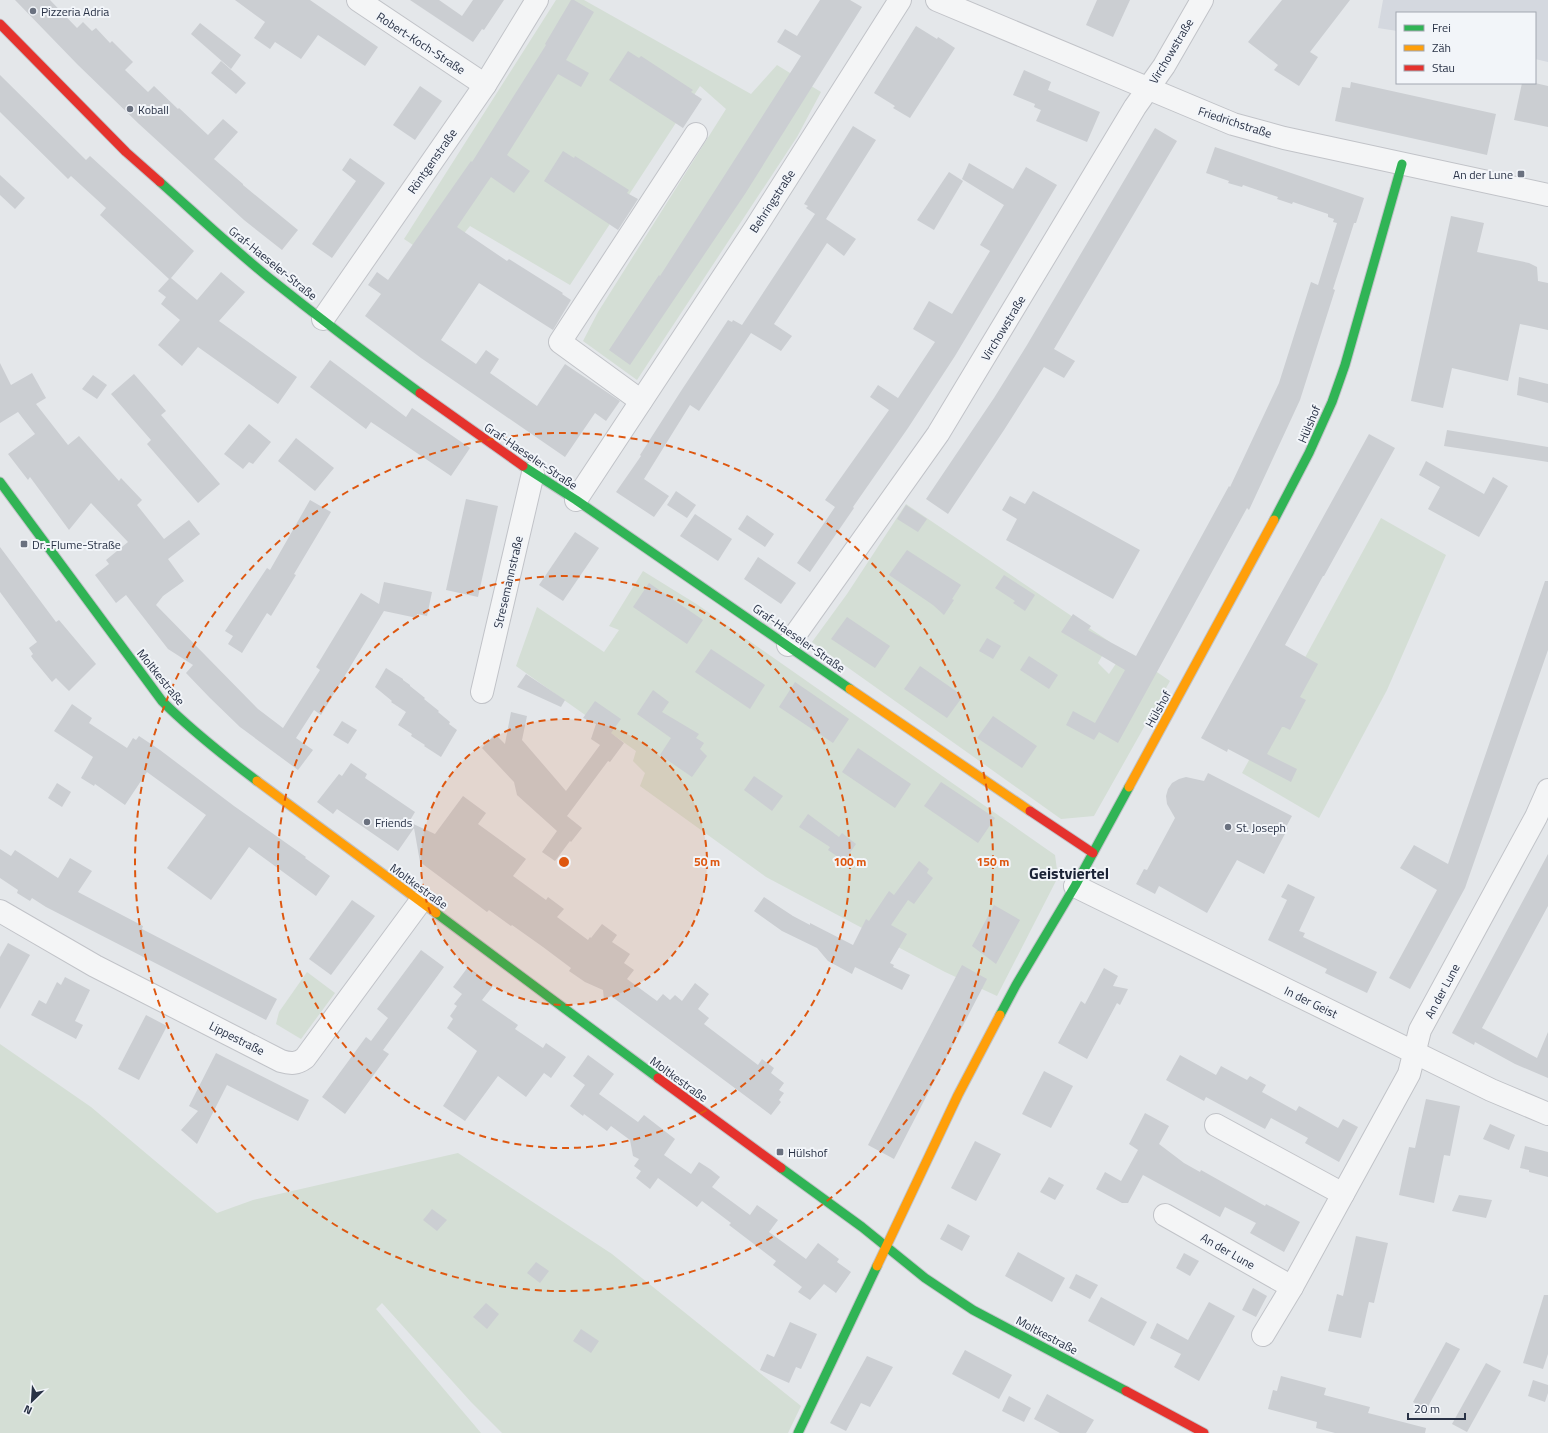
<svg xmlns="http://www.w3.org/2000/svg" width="1548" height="1433" viewBox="0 0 1548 1433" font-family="'Titillium Web',sans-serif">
	<rect width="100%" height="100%" fill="#e4e7ea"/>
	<path fill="#d4d8df" d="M1383,0h165v62l-13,-3v-46h-138v18l-19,-3z"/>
	<g fill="#d4ded5">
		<path d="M556,0h28l167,94 26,-29 44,27 -24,45 -160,243 -54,-39 15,-29 128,-203 -26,-23 -130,199 -100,-59 -30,37 -36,-24z"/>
		<path d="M906,504l204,138 -12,21 11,11 16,-24 45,31 -76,135 -33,3 -249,-177 35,-48z"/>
		<path d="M1381,518l65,37 -59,135 -68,128 -77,-45z"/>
		<path d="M643,571l55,34 357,250 3,22 -61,119 -52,-24 -179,-95 -126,-91 5,-13 -12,-12 3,-10 -120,-85 21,-59 67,45 15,-22 -10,-4z"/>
		<path d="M307,972l28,21 -34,46 -25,-15 3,-12z"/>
		<path d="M0,1044l91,63 126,106 36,-13 205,-47 154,101 189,152 -13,27h-286l-31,-31 -89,-99 -6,6 105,124h-481z"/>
	</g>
	<g fill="#cbced2">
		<path d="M15,0h35l27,28 6,-6 9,9 4,-3 14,15 2,-2 21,21 -8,8 23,22 6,-6 24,23 1,-1 29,27 15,-16 15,13 -24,27 29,25v1l55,45 -16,20 -38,-30 -105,-96 -61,-59z"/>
		<path d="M235,0h75l68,47 -13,19 -47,-31 -17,24 -26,-17 -5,7 -16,-11 11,-16z"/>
		<path d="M410,0h29l23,16 11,-16h31l-20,30 -2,-1 -9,13z"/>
		<path d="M571,0h3l20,12 -28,48 23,13 -8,14 -23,-13 -51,81 23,16 -16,22 -23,-16 -34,50 50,34 2,-2 54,34 -1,1 9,6 -18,30 -74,-47 -38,57 35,24 10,-14 7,5 6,4 -9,14 47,33 28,-42 55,37 -14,20 -11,-8 -30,44 -144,-99 -56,-42 16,-22 -13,-9 9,-13 11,8 83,-119 1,1 74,-117 -1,-1z"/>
		<path d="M820,0h30l12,7 -117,187 -115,171 -21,-15 50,-75 1,1 141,-220 -24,-14 8,-13 12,7z"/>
		<path d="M1097,0h33l-17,37 -27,-12z"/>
		<path d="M1282,0h68l-40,52 8,5 -19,29 -25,-16 4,-5 -30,-23z"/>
		<path d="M200,23l41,32 -10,14 -40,-35z"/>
		<path d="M916,26l21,13 1,-2 17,11 -45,70 -17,-10 2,-2 -21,-13z"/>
		<path d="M628,51l11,7 2,-2 52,34 -2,2 11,7 -19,29 -74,-48z"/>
		<path d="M221,61l25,22 -10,11 -25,-21z"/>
		<path d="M1024,70l27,12 -3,8 52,22 -13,30 -51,-21 5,-11 -7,-3 1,-3 -22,-9z"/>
		<path d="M0,75l86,85 4,-4 104,95 -23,27 26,22 24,-28 24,20 -26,29 78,56 -19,27 -80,-57 -16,19 -24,-21 22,-25 -19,-16 5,-7 -8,-6 11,-12 -69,-64 6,-7 -35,-32 -3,3 -68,-67z"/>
		<path d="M1351,82l145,32 -9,41 -152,-34 7,-34 8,1z"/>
		<path d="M1522,83h13l13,3v41l-34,-7z"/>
		<path d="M420,86l22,15 -27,39 -22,-15z"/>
		<path d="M853,126l23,14 -50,79 30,20 -12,17 -17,-13 -26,40 -27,41 18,12 -11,15 -30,-18 -52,78 -9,-6 -46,74 25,17 -15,21 -38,-25 25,-36 -1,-1 41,-64 47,-71 4,2 1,-2 9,5 73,-111 -9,-6 2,-2 -4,-2z"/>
		<path d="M1155,128l22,13 -123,208 21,12 -11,17 -20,-11 -40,63 -56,84 -22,-15 68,-101 33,-53z"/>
		<path d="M1215,147l149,51 -8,25h-2l-21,66 2,1 -35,110 -51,110 -2,-2 -129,235 -19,-11 -5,8 -28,-15 7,-14 22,12 30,-53 -64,-38 12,-18 18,12 -3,4 48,26 93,-170 1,1 49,-104 32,-101 7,3 19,-62 -4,-1 1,-3 -6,-2v-3l-35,-12 -1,2 -15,-5 1,-2 -35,-12 -1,2 -14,-4 1,-2 -23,-8z"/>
		<path d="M563,151l11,7 1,-2 54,34 -2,3 11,6 -20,31 -74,-49z"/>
		<path d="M350,158l35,25 -53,75 -20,-14 44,-63 -14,-11z"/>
		<path d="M969,163l44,26 13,-22 31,18 -102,171 -47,72 -55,79 1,1 -44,64 -13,-9 38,-56 -10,-7 64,-90 -19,-13 8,-12 20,13 37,-56 -22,-13 16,-28 23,13 38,-63 -10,-6 24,-40 -42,-26z"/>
		<path d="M949,172l14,9 -29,49 -17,-10z"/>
		<path d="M0,175l25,23 -10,11 -15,-14z"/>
		<path d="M1451,216l33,7 -7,29 52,11 8,4 1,14 10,2v47l-28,-6 -12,57 -56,-13 -9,40 -32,-7z"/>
		<path d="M330,360l76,57 6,-9 58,40 -19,28 -80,-54 -5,7 -56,-42z"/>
		<path d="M0,363l11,22 21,-12 14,25 -10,6 32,41 11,-9 40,45 2,-3 21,22 -5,5 27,34 25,-19 11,14 -32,25 16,22 -21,15 -7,9 102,104 25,19 37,-58 -4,-3 45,-74 18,11 5,-22 48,10 -5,24 -10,-2v4l-33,-7 -63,104 -7,-5 -18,28 17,12 -15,20 -58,-43 -30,-29 -24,-25 7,-8 -25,-16 -42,-54 -10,8 -21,-28 14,-11 -3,-4 22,-18 -37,-39 -22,27 -39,-53 -2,3 -20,-26 27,-20 -17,-22 -18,11z"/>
		<path d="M134,374l32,37 -5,4 59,69 -22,19 -51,-59 4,-4 -40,-46z"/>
		<path d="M93,375l14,10 -10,14 -15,-10z"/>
		<path d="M1519,377l29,7v19l-31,-8z"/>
		<path d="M249,424l22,18 -18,22 -4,-2 -6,7 -19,-15z"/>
		<path d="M1447,430l101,17v15l-104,-16z"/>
		<path d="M1369,434l26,14 -71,128h-1l-38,69 33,19 -18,33 6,3 -16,30 -6,-3h-2l-15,27 30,15 -6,13 -63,-33 -1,3 -26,-14z"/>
		<path d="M296,438l38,30 -19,23 -37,-30z"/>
		<path d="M1426,461l58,33 9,-17 15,9 -29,51 -51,-28 12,-22 -21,-12z"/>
		<path d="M676,491l20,14 -9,13 -20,-13z"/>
		<path d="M1033,491l107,59 -27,49 -107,-59 11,-21 -15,-9 8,-14 15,8z"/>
		<path d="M466,499l32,7 -20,91 -32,-7z"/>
		<path d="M310,500l21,12 -37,62 2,1 -25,41 -4,-3 -25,40 -14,-9 5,-8 -8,-5 42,-63 3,2z"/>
		<path d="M906,505l21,14 -9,13 -21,-13z"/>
		<path d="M695,514l37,25 -14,22 -38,-25z"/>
		<path d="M747,515l27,19 -9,13 -27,-18z"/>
		<path d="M575,532l24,16 -36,53 -24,-16z"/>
		<path d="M0,547l56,75 3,-2 37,44 -27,27 -13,-13 -4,4 -19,-23 -2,-3 2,-2 -4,-6 8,-6 -37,-50z"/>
		<path d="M907,550l54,35 -9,14 2,1 -10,15 -11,-10 -44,-30z"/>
		<path d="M758,557l38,26 -15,21 -37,-25z"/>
		<path d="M1004,575l31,20 -10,16 -12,-8 2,-2 -20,-13z"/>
		<path d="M1545,581h3v69l-83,238 -55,101 -21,-11 48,-88 -37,-22 14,-23 34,19z"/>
		<path d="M649,583l54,37 -16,24 -54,-37z"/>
		<path d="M847,617l43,29 -15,22 -44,-29z"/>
		<path d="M987,638l14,8 -8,13 -14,-8z"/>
		<path d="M711,649l54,36 -15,24 -55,-37z"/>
		<path d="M1029,656l29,19 -9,14 -29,-19z"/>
		<path d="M920,666l43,30 -16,22 -43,-29z"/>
		<path d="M386,668l17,11v1l7,5v1l15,12 -1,1 15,12 -1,1 12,10 -1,2 8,6 -16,27 -17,-11 1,-1 -14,-9 1,-2 -14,-9 8,-13 -15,-10 1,-1 -17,-14z"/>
		<path d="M526,674l39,26 -4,7 -44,-20z"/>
		<path d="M795,682l54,37 -16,24 -54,-36z"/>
		<path d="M653,690l16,12 -7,10 37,22 -3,4 8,5 -4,6 7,7 -15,21 -32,-22 11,-17 -34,-24z"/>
		<path d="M595,701l26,18 -10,14 13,10 -14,19 -2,-1 -41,55 15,12 -11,14 -1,-1 -15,20 -13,-9 15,-21 -40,-36 -3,-13 -32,-34 13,-14 10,10 6,-32 16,4 -5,24 44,51 34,-46 -9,-6 5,-15 -13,-6z"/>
		<path d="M72,704l20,14 -3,5 38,25 6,-10 3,2 3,-4 21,14 74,56 72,51 -1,1 25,18 -14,20 -67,-49 -38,53 -44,-32 39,-53 -59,-43 -22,33 -30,-21 -1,2 -13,-8 12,-21 -39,-26z"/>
		<path d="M993,716l44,30 -15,22 -45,-30z"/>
		<path d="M342,721l15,9 -9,14 -15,-9z"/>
		<path d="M858,748l53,36 -16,24 -53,-36z"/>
		<path d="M351,763l16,11 -2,4 50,34 -6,10 26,12 28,-38 23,17 -8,11 48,35 -13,17 33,24 2,-3 16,12 -7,8 31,23 2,-3 1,1 11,-14 15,11 -5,7 18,12 -6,9 10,7 -7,9 30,22 6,-7 7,6 5,-5 7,6 13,-18 14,11 -11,15 11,9 -5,6 54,41 4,-6 12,9 -3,5 13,10 -5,7 5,3 -5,7 2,2 -10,13 -160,-119 -7,4 -1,-10 -18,-8 -16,-11 2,-3 -28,-21 -31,-22 -1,1 -22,-16 -2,2 -67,-50 -6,-34 -16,23 -61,-42 -4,5 -16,-12 22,-28 3,2z"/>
		<path d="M1208,773l84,43 -6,11 2,1 -24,46 -27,-14 -30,53 -48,-27 -4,8 -19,-10 8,-15 3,1 28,-52 -8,-14 -1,-8 2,-7 4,-6 7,-4 7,-2 18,4z"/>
		<path d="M754,776l29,20 -11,15 -28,-21z"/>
		<path d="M941,782l54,36 -17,25 -54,-37z"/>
		<path d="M57,783l14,9 -9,15 -14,-9z"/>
		<path d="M808,814l31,23 3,-4 14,11 -12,17 -16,-11 2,-3 -31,-20z"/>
		<path d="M0,849l11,7 4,-6 43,28 12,-20 22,13 -14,21 65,34 -1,3 135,70 -11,21 -220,-113 -14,-9 -2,3 -13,-8 1,-3 -18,-12z"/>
		<path d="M1548,854v52l-66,122 55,30 11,-26v46l-33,-14 -40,-22 -1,3 -22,-12z"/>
		<path d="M919,861l10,8 -2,4 6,5 -19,26 -6,-4 -17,25 16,9 -17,29 4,2 -1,2 17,8 -8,15 -47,-23 -3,7 -24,-13 -11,-13 -35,-17 -28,-20 10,-14 29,19 17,9v-2l43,22 13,-26 3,2 20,-30 5,4z"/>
		<path d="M1288,884l27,13 -16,34 6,2 -2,4 74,35 -10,21 -42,-20 2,-4 -59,-29 19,-40 -6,-3z"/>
		<path d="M352,900l23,16 -44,59 -22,-16z"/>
		<path d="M994,905l26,15 -24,44 -24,-18z"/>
		<path d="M8,943l22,12 -30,54v-52z"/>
		<path d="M421,950l23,17 -61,83 6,4 -44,60 -23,-17 44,-60 5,4 17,-23 -11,-9z"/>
		<path d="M962,965l25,14 -93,180 -26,-14z"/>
		<path d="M468,967l25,19 -11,14 36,25 -3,4 28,19 3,-5 20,14 -15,21 -7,-5 -18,24 -28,-21 -33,45 -22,-15 34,-55 -30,-23 6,-9 -3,-3 7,-10 -3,-2 8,-10 -9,-7z"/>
		<path d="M1104,968l14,8 -5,10 15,3 -8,16 -3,-2 -30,56 -29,-16 23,-42 4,3z"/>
		<path d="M65,977l25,13 -15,31 8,4 -7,14 -45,-24 8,-15 7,4 11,-22 4,3z"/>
		<path d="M146,1015l21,11 -28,54 -21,-11z"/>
		<path d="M216,1053l93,47 -11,21 -71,-36 -30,59 -16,-14 17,-19 -9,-5z"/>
		<path d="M588,1055l26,19 -15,20 39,28 6,-7 31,24 -11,16 27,19 8,-12 11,7 10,8 -8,10 38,28 7,-10 21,15 -9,12 37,27 12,-16 21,16 -2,3 14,10 -15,21 -12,-9 -14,16 -12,-8 4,-5 -29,-22 3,-4 -47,-36 2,-2 -29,-22 -5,6 -39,-29 -8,11 -14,-11 5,-7 -7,-5 5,-7 -6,-3 -3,-16 -19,-14 -4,5 -23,-17 -1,2 -13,-10 15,-21 -12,-9z"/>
		<path d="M1180,1055l36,20 5,-9 26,14 3,-4 16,9 -4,7 34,19 3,-5 39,22 5,-9 15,8 -19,35 -34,-19 3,-5 -37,-20 -6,11 -59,-32 -2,4 -38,-21z"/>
		<path d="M1044,1071l29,15 -22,42 -29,-14z"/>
		<path d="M1426,1099l34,7 -10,50 -6,-1 -10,48 -35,-8 10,-48 6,1z"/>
		<path d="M1145,1113l24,13 -10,18 25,19 16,9 1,-2 64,36 1,-2 34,18 -16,30 -34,-19 6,-10 -31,-16 -5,10 -77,-42 -15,28h-6l-26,-14 9,-17 16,9 17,-31 -9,-6z"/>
		<path d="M1490,1124l25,11 -6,15 -26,-11z"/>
		<path d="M975,1141l26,13 -25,47 -25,-13z"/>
		<path d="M1525,1146l23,6v25l-19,-5v-2l-9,-2z"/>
		<path d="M1049,1177l15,8 -9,15 -15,-8z"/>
		<path d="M1459,1195l33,5 -6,18 -34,-7z"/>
		<path d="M432,1209l15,11 -10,11 -14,-11z"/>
		<path d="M948,1224l22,12 -8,15 -22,-12z"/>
		<path d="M1356,1236l32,7 -14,60 -5,-1 -8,36 -33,-7 9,-37 6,2z"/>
		<path d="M1018,1252l47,26 -13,24 -47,-26z"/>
		<path d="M1184,1253l15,8 -9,15 -14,-8z"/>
		<path d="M536,1262l13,9 -9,12 -13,-10z"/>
		<path d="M1076,1274l22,11 -8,14 -21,-11z"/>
		<path d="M1253,1288l14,8 -11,21 -14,-7z"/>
		<path d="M1544,1295h4v59l-5,15 -20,-6z"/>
		<path d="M1101,1297l46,25 -13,24 -46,-25z"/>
		<path d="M1209,1302l26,14 -36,65 -25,-14 7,-13 -31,-16 7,-15 31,17z"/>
		<path d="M486,1303l13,11 -12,15 -14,-12z"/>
		<path d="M790,1322l27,12 -16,35 -5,-2 -7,16 -29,-13 7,-16 7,3z"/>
		<path d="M581,1329l18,12 -8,12 -18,-12z"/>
		<path d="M1446,1342l14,7 -34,61 -13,-8z"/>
		<path d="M965,1350l47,25 -13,24 -47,-25z"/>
		<path d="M867,1356l26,11 -23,40 -9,-4 -15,28 -16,-8z"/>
		<path d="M1486,1363l15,8 -34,61 -15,-8z"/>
		<path d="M1281,1376l45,12 -2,7 46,12 -2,6 58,15 -1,5h-90l-19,-5 1,-6 -49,-13 5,-19 4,1z"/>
		<path d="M1533,1380l15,5v8l-3,9 -17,-6z"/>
		<path d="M1047,1394l47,26 -8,13h-26l-26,-14z"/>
		<path d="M1009,1396l22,12 -7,14 -22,-11z"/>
	</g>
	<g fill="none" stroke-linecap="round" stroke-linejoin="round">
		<defs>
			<g id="street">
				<path d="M358,0l127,85"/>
				<path d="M937,0l296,124 51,14 264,57"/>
				<path d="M323,319l162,-234 52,-85"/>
				<path d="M641,401l-81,-59 136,-208"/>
				<path d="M576,500l180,-273 144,-227"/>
				<path d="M788,645l150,-211 197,-327 29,-41 38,-66"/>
				<path d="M482,692l51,-219"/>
				<path d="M1075,886l416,204 57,24"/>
				<path d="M0,911l95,55 186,95c10,3 16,3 24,-3l115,-156"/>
				<path d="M1216,1125l127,69"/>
				<path d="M1165,1215l127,72"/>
				<path d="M1263,1335l29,-48 117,-213 11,-44 116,-213 12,-27"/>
			</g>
			<g id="fast">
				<path d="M160,182c36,32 71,65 108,95 50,40 100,78 152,116"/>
				<path d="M523,466l53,34 274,189"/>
				<path d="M0,482l162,219c30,30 62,55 95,80"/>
				<path d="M1274,520l35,-67 23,-51 13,-37 57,-201"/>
				<path d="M436,913l222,165"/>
				<path d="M1000,1015l16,-30 59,-99 54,-99"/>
				<path d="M781,1168l81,59 63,51 48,32 153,81"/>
				<path d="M798,1433l79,-167"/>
			</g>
			<g id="slow">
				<path d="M850,689l180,122"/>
				<path d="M257,781l179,132"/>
				<path d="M1129,787l145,-267"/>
				<path d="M877,1266l81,-171 42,-80"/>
			</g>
			<g id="jam">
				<path d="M0,24l126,128 34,30"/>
				<path d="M420,393l103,73"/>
				<path d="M1030,811l63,42"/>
				<path d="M658,1078l123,90"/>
				<path d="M1126,1391l78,42"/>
			</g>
		</defs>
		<use href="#street" stroke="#c1c3c8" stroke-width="24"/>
		<use href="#fast" stroke="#c1c3c8" stroke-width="11"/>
		<use href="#slow" stroke="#c1c3c8" stroke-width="11"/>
		<use href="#jam" stroke="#c1c3c8" stroke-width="11"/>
		<use href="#street" stroke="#f4f5f6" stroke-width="22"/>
		<use href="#fast" stroke="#30b455" stroke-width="9"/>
		<use href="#slow" stroke="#ff9f0a" stroke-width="9"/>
		<use href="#jam" stroke="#e5322d" stroke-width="9"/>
	</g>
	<circle cx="564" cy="862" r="143" fill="#de570f" fill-opacity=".12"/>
	<g fill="none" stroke="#de570f" stroke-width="2" stroke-dasharray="7 5">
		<circle cx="564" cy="862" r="143"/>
		<circle cx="564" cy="862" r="286"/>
		<circle cx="564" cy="862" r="429"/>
	</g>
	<g fill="#6a717f" stroke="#f2f5f9" stroke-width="1.5">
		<circle cx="33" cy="11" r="4"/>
		<circle cx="130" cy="109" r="4"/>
		<rect x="1517" y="170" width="8" height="8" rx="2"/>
		<rect x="20" y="540" width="8" height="8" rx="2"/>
		<circle cx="367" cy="822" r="4"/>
		<circle cx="1228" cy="827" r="4"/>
		<rect x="776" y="1148" width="8" height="8" rx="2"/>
	</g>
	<g text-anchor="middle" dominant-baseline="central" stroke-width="4" stroke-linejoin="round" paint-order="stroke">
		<g font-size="12" fill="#293246" stroke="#f2f5f9" text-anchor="start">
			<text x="41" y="11">Pizzeria Adria</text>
			<text x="138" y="109">Koball</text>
			<text x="1513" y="174" text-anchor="end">An der Lune</text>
			<text x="32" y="544">Dr.-Flume-Straße</text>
			<text x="375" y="822">Friends</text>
			<text x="1236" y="827">St. Joseph</text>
			<text x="788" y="1152">Hülshof</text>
		</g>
		<g font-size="12" fill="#293246" stroke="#f2f5f9">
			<text transform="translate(421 43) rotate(33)">Robert-Koch-Straße</text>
			<text transform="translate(1171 51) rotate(-59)">Virchowstraße</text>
			<text transform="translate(1235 122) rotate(18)">Friedrichstraße</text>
			<text transform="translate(432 161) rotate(-55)">Röntgenstraße</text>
			<text transform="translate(772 201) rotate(-57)">Behringstraße</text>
			<text transform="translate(273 263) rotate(39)">Graf-Haeseler-Straße</text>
			<text transform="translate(1003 328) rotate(-59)">Virchowstraße</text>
			<text transform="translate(1309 424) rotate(-67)">Hülshof</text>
			<text transform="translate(531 456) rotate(34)">Graf-Haeseler-Straße</text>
			<text transform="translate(508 582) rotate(-77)">Stresemannstraße</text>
			<text transform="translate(799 638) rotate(35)">Graf-Haeseler-Straße</text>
			<text transform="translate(161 677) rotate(51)">Moltkestraße</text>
			<text transform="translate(1158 709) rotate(-61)">Hülshof</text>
			<text transform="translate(419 886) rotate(36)">Moltkestraße</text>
			<text transform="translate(1442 991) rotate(-62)">An der Lune</text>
			<text transform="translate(1311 1002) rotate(26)">In der Geist</text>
			<text transform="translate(237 1038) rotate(27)">Lippestraße</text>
			<text transform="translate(679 1079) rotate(36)">Moltkestraße</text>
			<text transform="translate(1228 1251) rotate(30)">An der Lune</text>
			<text transform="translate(1047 1335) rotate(28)">Moltkestraße</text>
		</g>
		<g font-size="16" font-weight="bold" fill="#1b2336" stroke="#f2f5f9">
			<text x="1069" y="873">Geistviertel</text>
		</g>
	</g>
	<circle cx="564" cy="862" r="6" fill="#de570f" stroke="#f2f5f9" stroke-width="2"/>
	<g font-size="12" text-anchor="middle" font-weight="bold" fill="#de570f" stroke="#f2f5f9" stroke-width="4" stroke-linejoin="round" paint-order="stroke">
		<text x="707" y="866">50 m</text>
		<text x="850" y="866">100 m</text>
		<text x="993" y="866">150 m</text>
	</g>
	<rect x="1396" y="12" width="140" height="72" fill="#f2f5f9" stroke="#a2a7b1"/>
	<rect x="1404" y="25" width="20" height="6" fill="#30b455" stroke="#a2a7b1"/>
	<text x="1432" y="32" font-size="12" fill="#293246">Frei</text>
	<rect x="1404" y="45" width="20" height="6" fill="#ff9f0a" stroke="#a2a7b1"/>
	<text x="1432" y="52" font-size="12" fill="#293246">Zäh</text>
	<rect x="1404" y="65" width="20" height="6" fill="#e5322d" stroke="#a2a7b1"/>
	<text x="1432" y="72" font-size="12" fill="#293246">Stau</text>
	<g transform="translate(32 1401) rotate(205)" stroke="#f2f5f9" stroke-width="3" paint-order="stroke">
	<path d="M0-3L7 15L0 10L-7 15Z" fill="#293246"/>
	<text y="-6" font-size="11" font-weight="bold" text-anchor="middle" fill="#293246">N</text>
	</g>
	<path d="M1408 1413v6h57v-6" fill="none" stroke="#293246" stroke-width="2"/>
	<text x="1414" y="1413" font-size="12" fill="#293246" stroke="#f2f5f9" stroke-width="3" paint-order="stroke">20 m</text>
</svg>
